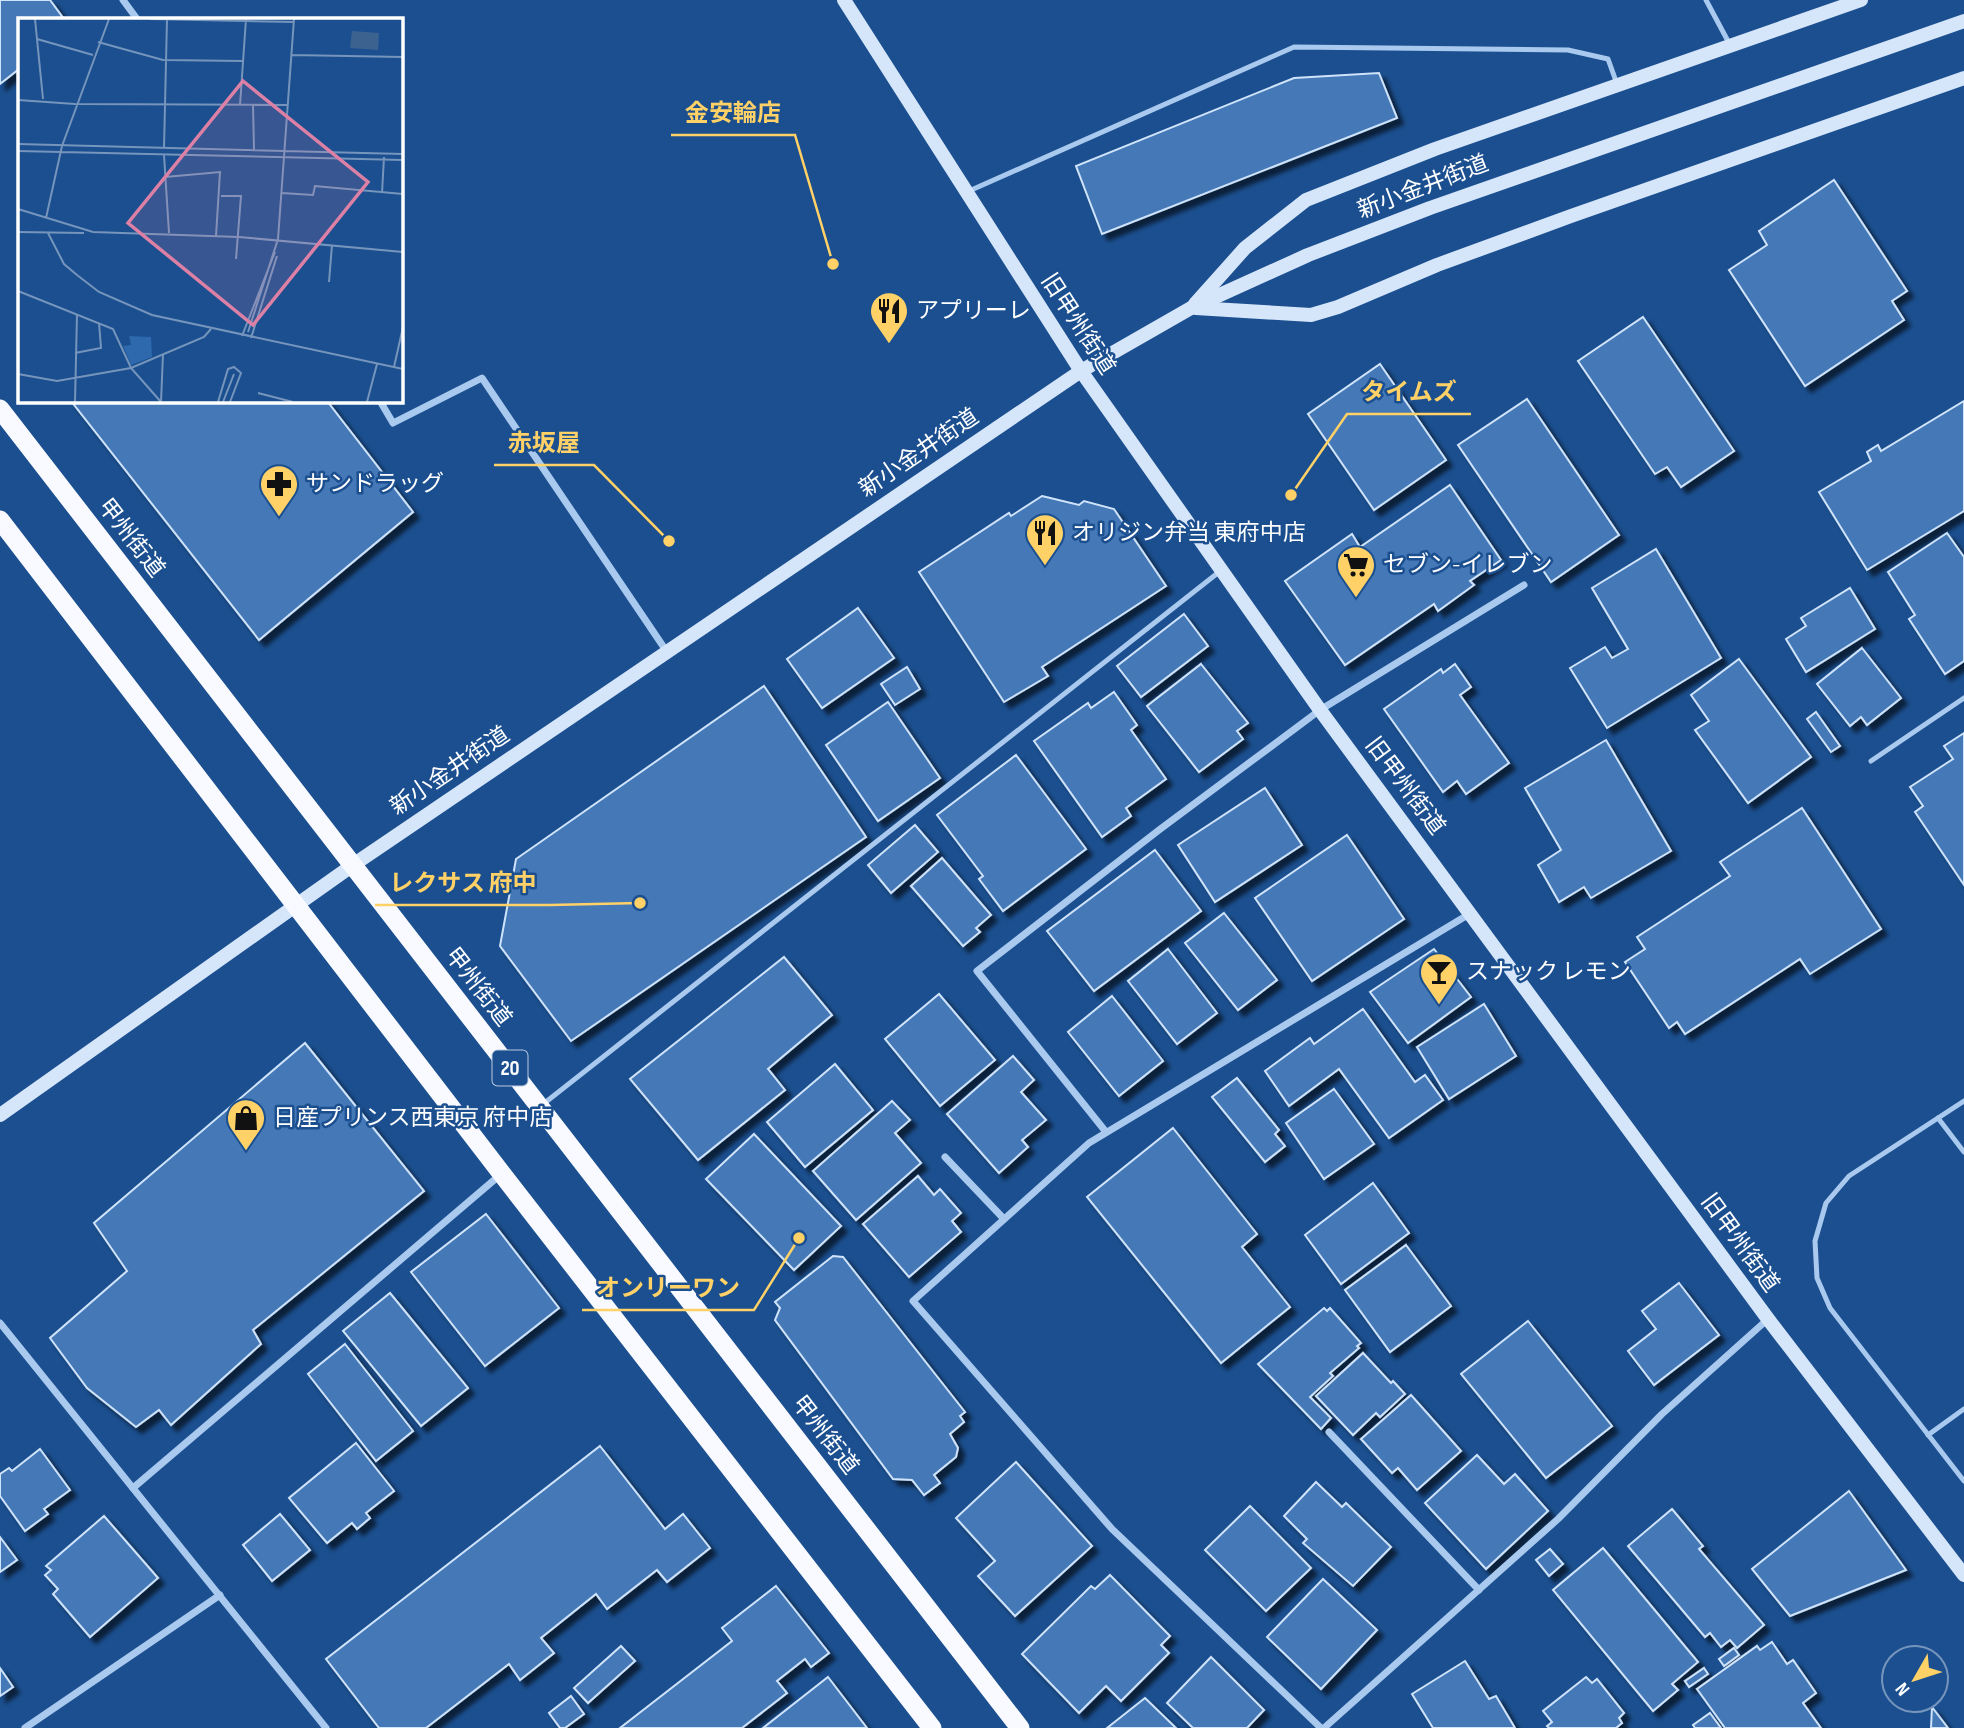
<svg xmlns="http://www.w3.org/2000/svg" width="1964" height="1728" viewBox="0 0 1964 1728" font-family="'Sofia Sans Condensed','Noto Sans JP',sans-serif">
	<defs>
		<filter id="shadow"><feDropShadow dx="6" dy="6" stdDeviation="2" flood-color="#0009"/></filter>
	</defs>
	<rect width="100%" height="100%" fill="#1b4f8f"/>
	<g fill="#4478b7" stroke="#cfe3fa" stroke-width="2" filter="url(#shadow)">
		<path d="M0,0h50l14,19h-45v50l-19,15z"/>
		<path d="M1379,73l18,45 -295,116 -26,-68 218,-88z"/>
		<path d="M1834,180l73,111 -15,10 12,19 -99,66 -76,-116 38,-25 -8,-14z"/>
		<path d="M1643,317l91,134 -53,36 -14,-20 -12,7 -77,-113z"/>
		<path d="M1380,364l66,96 -72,50 -66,-96z"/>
		<path d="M1527,399l92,136 -68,47 -93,-137z"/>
		<path d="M71,401h256l86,111 -154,128z"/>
		<path d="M1964,401v110l-97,59 -48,-78 52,-31 -4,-9 11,-7 3,6z"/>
		<path d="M1450,485l51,75 -31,21 4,4 -36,26 -4,-7 -89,61 -60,-84 67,-47 8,13z"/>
		<path d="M1042,496l37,9 5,-4 30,8 52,77 -124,81 6,9 -44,26 -85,-130 90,-59 2,3z"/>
		<path d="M1947,533l17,24v104l-19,13 -36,-55 6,-4 -27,-43z"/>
		<path d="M1656,549l65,109 -114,70 -37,-60 35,-21 7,11 16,-9 -36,-61z"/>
		<path d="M1850,588l25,41 -69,43 -20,-33 20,-13 -5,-8z"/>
		<path d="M858,608l36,50 -72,50 -35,-49z"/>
		<path d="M1184,614l24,32 -67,51 -24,-31z"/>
		<path d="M1862,648l39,50 -34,27 -6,-8 -11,9 -33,-42z"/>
		<path d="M1739,659l72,98 -63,46 -53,-73 14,-9 -18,-26z"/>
		<path d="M1201,664l47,59 -11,8 6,8 -44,33 -52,-66z"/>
		<path d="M1455,664l16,23 -11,8 49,68 -43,31 -9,-13 -14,11 -59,-83 57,-40 2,4z"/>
		<path d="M907,667l13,22 -25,16 -14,-21z"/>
		<path d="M764,686l102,151 -295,204 -71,-95 16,-87z"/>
		<path d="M1114,692l23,33 -6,5 35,49 -40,29 5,8 -29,21 -68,-96 54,-38 3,5z"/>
		<path d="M888,702l52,76 -62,43 -52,-76z"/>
		<path d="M1816,712l24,34 -9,6 -24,-33z"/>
		<path d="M1964,733v152l-49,-73 8,-6 -13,-19 43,-28 -9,-13z"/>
		<path d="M1606,740l65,111 -80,47 -7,-11 -25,15 -21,-37 23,-15 -36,-62z"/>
		<path d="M1016,755l70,94 -83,62 -24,-32 4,-3 -46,-61z"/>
		<path d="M1265,788l37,57 -87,57 -37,-57z"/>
		<path d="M1802,808l79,121 -71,45 -10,-15 -115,75 -8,-12 -8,6 -44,-66 20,-13 -8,-12 93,-61 -10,-14z"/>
		<path d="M915,825l23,27 -47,41 -23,-28z"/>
		<path d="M1347,835l57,84 -92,62 -57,-83z"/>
		<path d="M1155,850l46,61 -107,80 -47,-60z"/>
		<path d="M942,858l49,57 -15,13 4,4 -17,14 -52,-60z"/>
		<path d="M1224,913l53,67 -39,30 -53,-67z"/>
		<path d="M1168,949l49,64 -40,31 -49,-63z"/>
		<path d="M1434,949l37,48 -63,46 -38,-51z"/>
		<path d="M784,957l48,58 -64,54 17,21 -87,70 -68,-81z"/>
		<path d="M939,994l56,66 -55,46 -55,-67z"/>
		<path d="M1112,996l51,65 -44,35 -51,-64z"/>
		<path d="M1484,1004l32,52 -67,43 -32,-52z"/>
		<path d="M1363,1009l52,73 10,-7 18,25 -54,38 -50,-69 -50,37 -24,-35 45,-33 4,6z"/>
		<path d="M305,1043l119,148 -171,139 8,14 -90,81 -12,-15 -23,17 -49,-39 -37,-50 77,-67 -33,-48z"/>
		<path d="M1013,1056l21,24 -13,12 25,28 -24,20 6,7 -29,26 -52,-59z"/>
		<path d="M835,1064l38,46 -68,57 -38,-45z"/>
		<path d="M1237,1078l42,52 -4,4 10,12 -20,16 -53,-65z"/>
		<path d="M1334,1089l40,55 -50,35 -38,-56z"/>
		<path d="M892,1101l18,19 -15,13 26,30 -65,57 -43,-49z"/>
		<path d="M1173,1128l84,106 -15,13 48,60 -69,56 -134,-166z"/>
		<path d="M754,1134l87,92 -47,44 -88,-91z"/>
		<path d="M918,1176l16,19 6,-6 21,24 -9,8 9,11 -52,45 -46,-53z"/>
		<path d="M1373,1183l36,50 -68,51 -36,-49z"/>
		<path d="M486,1214l73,94 -74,58 -74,-94z"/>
		<path d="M1406,1245l45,61 -61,46 -45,-62z"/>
		<path d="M833,1256l10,1 122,155 -5,4 4,6 -14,12 8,14 -2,9 -22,18 6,8 -16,12 -12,-15 -19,-1 -118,-159 5,-12 -5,-6z"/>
		<path d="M1679,1283l40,52 -65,50 -26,-34 28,-22 -14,-18z"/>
		<path d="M390,1293l78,95 -47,38 -78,-95z"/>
		<path d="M1324,1308l3,3 3,-3 31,35 -4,3 2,2 -29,25 3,3 -23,21 21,21 -10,11 -63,-65z"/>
		<path d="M1528,1321l84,105 -66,52 -85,-104z"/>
		<path d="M345,1344l68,87 -37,30 -68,-87z"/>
		<path d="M1363,1353l28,30 2,-2 12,13 -25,23 -4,-4 -23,22 -37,-39z"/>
		<path d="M1411,1395l50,56 -44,39 -19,-22 -6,5 -31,-34z"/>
		<path d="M356,1443l38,48 -28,22 4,5 -13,11 -5,-6 -25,20 -38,-45z"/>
		<path d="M600,1446l65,83 18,-15 27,34 -43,34 -10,-12 -50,39 -11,-15 -55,44 13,15 -34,27 -11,-16 -83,64h-47l-53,-69z"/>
		<path d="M40,1449l30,41 -26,19 4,5 -23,17 -25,-35v-22l9,-6 3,3z"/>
		<path d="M1477,1455l27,29 11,-10 33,37 -62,58 -61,-66z"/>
		<path d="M1016,1462l76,84 -77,70 -37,-40 17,-15 -39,-43z"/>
		<path d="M1316,1482l26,25 4,-4 45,44 -38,39 -50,-43 4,-4 -23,-23z"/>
		<path d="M1849,1491l57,79 -116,46 -38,-47z"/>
		<path d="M1250,1506l61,62 -45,43 -61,-61z"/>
		<path d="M1672,1509l31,37 -4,3 65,76 -27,23 -7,-8 -9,7 -11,-14 -5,4 -77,-91z"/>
		<path d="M280,1514l30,36 -38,31 -29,-36z"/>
		<path d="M104,1516l54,62 -68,59 -37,-43 5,-5 -13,-14 6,-5 -5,-4z"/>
		<path d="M0,1537l17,23 -17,12z"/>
		<path d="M1603,1548l95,114 -26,22 6,6 -25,21 -100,-121z"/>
		<path d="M1550,1549l13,15 -14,12 -13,-16z"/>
		<path d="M1110,1575l60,61 -9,9 8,8 -48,48 -15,-15 -27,27 -57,-59 69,-68 4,3z"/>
		<path d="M1323,1579l54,51 -56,59 -54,-52z"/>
		<path d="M776,1586l53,67 -18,14 -6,-8 -28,22 10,12 -45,35h-122l112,-87 -10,-13z"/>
		<path d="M1772,1642l15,22 6,-4 23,33 -13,10 18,25h-96l-28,-39 60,-43 3,4z"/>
		<path d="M621,1646l14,15 -47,42 -14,-15z"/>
		<path d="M1734,1648l5,7 -15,11 -5,-7z"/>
		<path d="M1211,1657l53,53 -17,18h-54l-26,-25z"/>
		<path d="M1465,1661l24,38 7,-3 19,32h-82l-21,-34z"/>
		<path d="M0,1668l13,19 -13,9z"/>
		<path d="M1704,1668l4,6 -19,13 -4,-6z"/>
		<path d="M828,1677l39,51h-104z"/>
		<path d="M1586,1677l6,6 5,-4 27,34 -5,5 3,5 -6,5h-67l-2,-2 5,-4 -9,-11z"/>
		<path d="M571,1696l13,18 -19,14h-5l-11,-15z"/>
		<path d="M1145,1698l31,30h-69z"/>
		<path d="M1932,1707l16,21h-17z"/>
		<path d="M1710,1713l11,15h-26l-2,-3z"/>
	</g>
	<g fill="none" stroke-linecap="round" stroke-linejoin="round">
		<g stroke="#a9c9ee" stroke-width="5">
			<path d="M1706,0l23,43"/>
			<path d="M969,191l325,-144 274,3 40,9 9,25"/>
			<path d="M1871,761l93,-63"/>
			<path d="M1964,1101l-115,75 -23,27 -11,38 2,37 13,30 134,173"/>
			<path d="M542,1105l677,-533"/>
			<path d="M1938,1118l26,34"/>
			<path d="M1928,1435l36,-26"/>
		</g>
		<g stroke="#a9c9ee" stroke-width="7">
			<path d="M123,0l14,19"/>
			<path d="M380,401l13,22 89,-45 185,274"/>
			<path d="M1106,1132l-129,-161 182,-141 161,-120 204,-125"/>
			<path d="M945,1157l59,62"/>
			<path d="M0,1323l326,405"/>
			<path d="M1329,1432l150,158"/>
			<path d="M133,1488l367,-313"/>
			<path d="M25,1728l195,-133"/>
			<path d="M1321,1728l-209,-199 -199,-228 176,-158 382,-230"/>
			<path d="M1324,1728l234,-209 104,-105 106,-95"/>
		</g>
		<g stroke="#d6e6fa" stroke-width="14">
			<path d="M844,0l237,371 239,339 448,609 196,256"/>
			<path d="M1195,304l50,-56 61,-48 129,-51 426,-149"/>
			<path d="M1196,308l115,7 27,-8 99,-42 134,-49 393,-138"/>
			<path d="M0,1115l353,-250 314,-213 414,-281 110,-63 117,-53 122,-47 534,-187"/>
		</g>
		<g stroke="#f8faff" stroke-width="19">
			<path d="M0,409l1020,1319"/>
			<path d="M0,520l502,654 430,554"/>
		</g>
	</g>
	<defs>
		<symbol id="restaurant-pin" viewBox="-11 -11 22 30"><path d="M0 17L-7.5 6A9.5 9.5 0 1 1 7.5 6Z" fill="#ffd166" stroke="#1b4f8f"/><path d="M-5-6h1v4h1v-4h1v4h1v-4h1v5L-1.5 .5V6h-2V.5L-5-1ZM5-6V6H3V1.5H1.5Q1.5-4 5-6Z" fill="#111"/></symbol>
		<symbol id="pharmacy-pin" viewBox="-11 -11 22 30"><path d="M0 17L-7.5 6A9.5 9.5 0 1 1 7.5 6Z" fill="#ffd166" stroke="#1b4f8f"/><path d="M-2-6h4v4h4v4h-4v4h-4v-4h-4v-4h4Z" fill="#111"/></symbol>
		<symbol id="supermarket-pin" viewBox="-11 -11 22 30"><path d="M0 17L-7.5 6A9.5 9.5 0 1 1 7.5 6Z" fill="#ffd166" stroke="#1b4f8f"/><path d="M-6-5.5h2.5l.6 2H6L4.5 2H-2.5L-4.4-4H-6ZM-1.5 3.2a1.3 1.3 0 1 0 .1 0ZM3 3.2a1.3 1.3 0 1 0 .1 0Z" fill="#111"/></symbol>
		<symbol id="bar-pin" viewBox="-11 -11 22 30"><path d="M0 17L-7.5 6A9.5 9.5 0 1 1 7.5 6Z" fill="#ffd166" stroke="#1b4f8f"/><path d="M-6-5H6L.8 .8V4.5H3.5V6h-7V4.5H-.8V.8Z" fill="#111"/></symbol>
		<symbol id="shop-pin" viewBox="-11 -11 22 30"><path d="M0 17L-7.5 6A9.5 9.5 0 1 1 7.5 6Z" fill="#ffd166" stroke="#1b4f8f"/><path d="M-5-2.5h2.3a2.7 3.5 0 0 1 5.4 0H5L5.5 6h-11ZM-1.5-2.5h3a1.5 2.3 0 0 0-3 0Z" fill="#111"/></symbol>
	</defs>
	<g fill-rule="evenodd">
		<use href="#restaurant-pin" x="867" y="289" width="44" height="60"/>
		<use href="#pharmacy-pin" x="257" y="462" width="44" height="60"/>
		<use href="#restaurant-pin" x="1023" y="511" width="44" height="60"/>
		<use href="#supermarket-pin" x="1334" y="543" width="44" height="60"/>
		<use href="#bar-pin" x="1417" y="950" width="44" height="60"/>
		<use href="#shop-pin" x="224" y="1096" width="44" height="60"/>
	</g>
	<g text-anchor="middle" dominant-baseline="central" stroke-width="5" stroke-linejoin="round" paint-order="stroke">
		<rect fill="#1b4f8f" stroke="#bbcadd" stroke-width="2" x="492.5" y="1050.5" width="35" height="35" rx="5"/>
		<g font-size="21" font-weight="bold" fill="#fff">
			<text x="510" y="1068">20</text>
		</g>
		<g font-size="23" fill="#fff" stroke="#1b4f8f">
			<text transform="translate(1423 187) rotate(-21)">新小金井街道</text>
			<text transform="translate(1078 324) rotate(57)">旧甲州街道</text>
			<text transform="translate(919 453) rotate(-34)">新小金井街道</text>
			<text transform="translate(131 538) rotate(52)">甲州街道</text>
			<text transform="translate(450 771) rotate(-34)">新小金井街道</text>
			<text transform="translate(1405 786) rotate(53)">旧甲州街道</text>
			<text transform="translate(478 987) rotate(52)">甲州街道</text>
			<text transform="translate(1740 1243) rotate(54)">旧甲州街道</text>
			<text transform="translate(825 1435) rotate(52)">甲州街道</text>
		</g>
		<g font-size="23" fill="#fff" stroke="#1b4f8f" text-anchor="start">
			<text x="916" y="311">アプリーレ</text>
			<text x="306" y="484">サンドラッグ</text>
			<text x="1072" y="533">オリジン弁当 東府中店</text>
			<text x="1383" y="565">セブン-イレブン</text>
			<text x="1466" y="972">スナック レモン</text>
			<text x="273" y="1118">日産プリンス西東京 府中店</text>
		</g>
	</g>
	<g transform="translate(18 18)">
		<rect width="385" height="385" fill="#1b4f8f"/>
		<path d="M111,318l22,1 1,20 -21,8 -8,-19 8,-1z" fill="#2e69ad"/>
		<path d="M334,13l27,2 -1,17 -28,-2z" fill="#3c6290"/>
		<path fill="none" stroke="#7695bc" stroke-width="2" d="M17,1l8,80M132,1l144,3M19,21l56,16M80,24l65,18 80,1M274,37l111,2M0,82l57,4 213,1M222,87l6,-86M235,87l1,45M0,126l385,10M146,130l3,-129M0,133l385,9M146,137l5,78M147,159l55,-5 -4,64M264,175l31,2 2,-9 88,8M364,175l2,-36M203,178h20l-5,63M0,191l75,23 146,5 164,15M28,200l16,-72 47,-127M0,214l66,1M30,215l16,31 13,11 22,17 53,23 251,54M311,264l3,-37M0,273l95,38 18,39 30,34M230,314l30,-93 16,-220M224,318l33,-84M233,320l26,-82M57,335l26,-5 -2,-25M376,349l9,-40M0,356l39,7 74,-13 73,-31 7,-8M240,375l35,9M57,384l2,-88M143,384l2,-48M200,384l10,-33 6,-2 7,6 -11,29M205,384l11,-28M349,384l10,-38"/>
		<path fill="#dd80a5" fill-opacity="0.15" stroke="#dd80a5" stroke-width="3.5" d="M225,63l125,101 -115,143 -125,-102z"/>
		<rect width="385" height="385" fill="none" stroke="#fff" stroke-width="3.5"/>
	</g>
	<path fill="none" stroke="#ffd166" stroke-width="2.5" d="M833 264L795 135H671M1291 495L1347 414H1471M669 541L594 465H494M640 903L550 905H375M799 1238L754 1310H582"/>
	<g fill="#ffd166" stroke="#1b4f8f" stroke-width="2.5">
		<circle cx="833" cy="264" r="7"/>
		<circle cx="1291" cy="495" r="7"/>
		<circle cx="669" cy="541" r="7"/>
		<circle cx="640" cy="903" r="7"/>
		<circle cx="799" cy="1238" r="7"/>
	</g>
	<g font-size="24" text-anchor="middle" font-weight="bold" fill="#ffd166" stroke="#1b4f8f" stroke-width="5" stroke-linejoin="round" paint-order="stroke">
		<text x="733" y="121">金安輪店</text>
		<text x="1409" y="400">タイムズ</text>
		<text x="544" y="451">赤坂屋</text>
		<text x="463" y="891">レクサス 府中</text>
		<text x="668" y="1296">オンリーワン</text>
	</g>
	<g transform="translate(1915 1679) rotate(231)"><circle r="33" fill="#1b4f8f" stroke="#7695bc" stroke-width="2"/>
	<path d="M0-5L12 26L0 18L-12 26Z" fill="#ffd166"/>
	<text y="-10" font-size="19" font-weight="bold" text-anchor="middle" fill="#ffffff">N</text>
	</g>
</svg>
